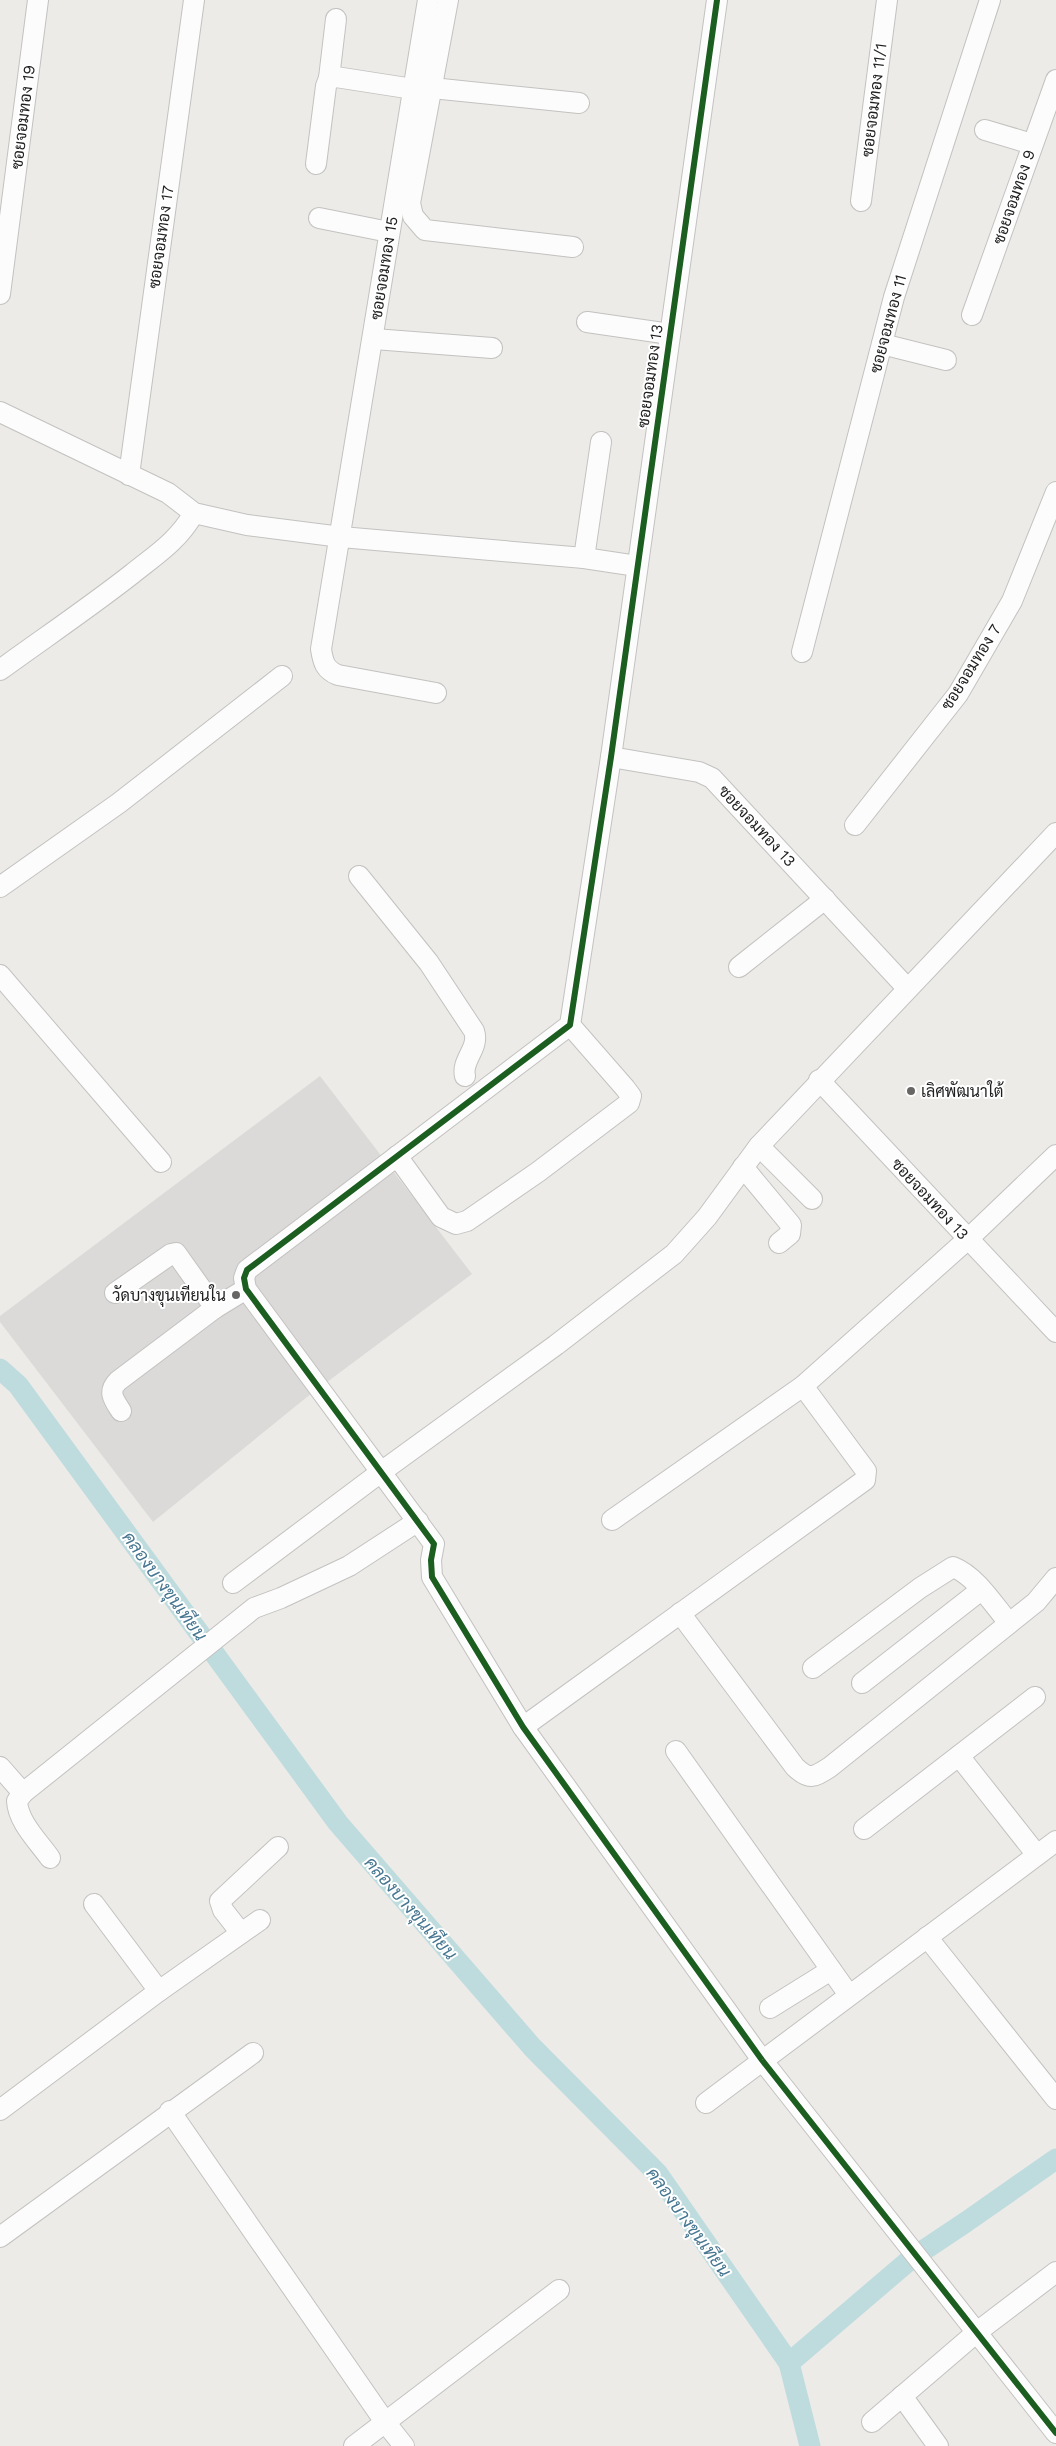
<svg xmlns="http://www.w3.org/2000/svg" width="1056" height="2446" viewBox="0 0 1056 2446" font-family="'Work Sans',Sarabun,sans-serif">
	<rect width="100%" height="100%" fill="#edebe8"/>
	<path fill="#dbdad9" d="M320,1076l152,198 -165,123 -154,125 -153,-200v-6z"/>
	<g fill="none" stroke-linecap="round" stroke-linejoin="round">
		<g stroke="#bedcde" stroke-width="21">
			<path d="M0,1369l18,16 320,438 194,224 126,127 131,189 21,83"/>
			<path d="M789,2363l123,-105 54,-36 90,-63"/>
		</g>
		<defs>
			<g id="minor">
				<path d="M428,0l-107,649c2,13 4,21 17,26l98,18"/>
				<path d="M448,0l-38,203 3,13 12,14 148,17"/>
				<path d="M717,0l-106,757 -41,268 -323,245 -3,8 2,11 188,255 -3,16 1,17 91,150 239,333 294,373"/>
				<path d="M329,78l7,-59"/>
				<path d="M432,88l147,15"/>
				<path d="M985,130l47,14"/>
				<path d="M316,164l10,-78 3,-8 7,-1 77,12"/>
				<path d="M861,201l26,-201"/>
				<path d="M319,218l70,14"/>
				<path d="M0,294l38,-294"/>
				<path d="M972,315l84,-235"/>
				<path d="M587,322l83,12"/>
				<path d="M374,339l118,9"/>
				<path d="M882,344l64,16"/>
				<path d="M0,412l168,81 26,20 53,12 94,12 243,21 53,8"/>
				<path d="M129,475l65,-475"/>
				<path d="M584,558l17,-116"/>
				<path d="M802,652l92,-355 96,-297"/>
				<path d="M0,670c44,-32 90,-63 132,-96 25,-20 46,-33 62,-61"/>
				<path d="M611,757l88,15 13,6 195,210"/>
				<path d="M855,825l103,-131 54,-93 44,-109"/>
				<path d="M359,876l70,87 45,68c6,17 -13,29 -9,45"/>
				<path d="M0,887l119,-84 163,-127"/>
				<path d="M739,967l86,-68"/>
				<path d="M0,975l161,187"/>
				<path d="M819,1080l237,252"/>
				<path d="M759,1146l53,53"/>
				<path d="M397,1156l44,61 15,7 11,-3 71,-49 91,-69 2,-7 -6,-8 -55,-63"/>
				<path d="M743,1167l48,58 -1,9 -11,9"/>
				<path d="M115,1293l56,-39 5,-1 39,55"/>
				<path d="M121,1411c-7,-11 -14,-19 -3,-30l97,-73 31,-19"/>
				<path d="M612,1520l191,-134 165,-147 88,-84"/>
				<path d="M233,1583l148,-111 175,-127 118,-91 33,-37 52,-71 297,-313"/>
				<path d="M680,1613l115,154c15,14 19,10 35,0l206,-165 20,-24"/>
				<path d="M813,1668l107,-80 33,-21c23,9 40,37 56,56"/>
				<path d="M862,1683l119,-93"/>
				<path d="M523,1727l342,-247 1,-9 -63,-85"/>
				<path d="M676,1751l173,244"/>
				<path d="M959,1756l78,99"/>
				<path d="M0,1767l23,26"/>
				<path d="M864,1829l171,-132"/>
				<path d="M50,1858c-12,-17 -32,-36 -33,-57l6,-8 231,-185 27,-10 68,-32 69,-45"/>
				<path d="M94,1904l65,87"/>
				<path d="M241,1933l-18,-23 -3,-9 58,-54"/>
				<path d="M927,1937l129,162"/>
				<path d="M770,2008l61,-38"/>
				<path d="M706,2103l350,-262"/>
				<path d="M0,2110l159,-119 101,-71"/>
				<path d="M170,2111l215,311 19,24"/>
				<path d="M0,2237l253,-184"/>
				<path d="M902,2396l36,50"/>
				<path d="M872,2422l105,-90 79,-60"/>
				<path d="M354,2446l205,-156"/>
			</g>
		</defs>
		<use href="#minor" stroke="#c3c2c0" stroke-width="22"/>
		<use href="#minor" stroke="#fcfcfc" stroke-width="20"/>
		<defs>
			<path id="cycleway" d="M717,0l-106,757 -41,268 -323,245 -3,8 2,11 188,255 -3,16 1,17 91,150 239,333 294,373"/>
		</defs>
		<use href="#cycleway" stroke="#fff" stroke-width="9"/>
		<use href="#cycleway" stroke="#1b5e20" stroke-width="6"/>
	</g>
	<g fill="#676665" stroke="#fff" stroke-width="2">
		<circle cx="911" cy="1091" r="5"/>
		<circle cx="236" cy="1295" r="5"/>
	</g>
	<g text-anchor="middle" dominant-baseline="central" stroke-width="4" stroke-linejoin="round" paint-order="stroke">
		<g font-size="16" fill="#1f1f1f" stroke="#fff">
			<text transform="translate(874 100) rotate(-83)">ซอยจอมทอง 11/1</text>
			<text transform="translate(23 117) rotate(-83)">ซอยจอมทอง 19</text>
			<text transform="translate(1014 197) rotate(-71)">ซอยจอมทอง 9</text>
			<text transform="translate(161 237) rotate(-82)">ซอยจอมทอง 17</text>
			<text transform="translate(384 268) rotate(-81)">ซอยจอมทอง 15</text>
			<text transform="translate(888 324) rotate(-75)">ซอยจอมทอง 11</text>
			<text transform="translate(650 376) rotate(-82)">ซอยจอมทอง 13</text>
			<text transform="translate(971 667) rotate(-58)">ซอยจอมทอง 7</text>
			<text transform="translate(757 826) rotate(47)">ซอยจอมทอง 13</text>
			<text transform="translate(930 1199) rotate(47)">ซอยจอมทอง 13</text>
		</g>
		<g font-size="16" fill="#1f1f1f" stroke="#fff" text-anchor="start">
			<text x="921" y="1091">เลิศพัฒนาใต้</text>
			<text x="226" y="1295" text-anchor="end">วัดบางขุนเทียนใน</text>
		</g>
		<g font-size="18" font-style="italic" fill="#487791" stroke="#fff">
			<text transform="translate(165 1586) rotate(54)">คลองบางขุนเทียน</text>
			<text transform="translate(411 1908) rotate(49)">คลองบางขุนเทียน</text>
			<text transform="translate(689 2222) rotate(54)">คลองบางขุนเทียน</text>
		</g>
	</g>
</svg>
